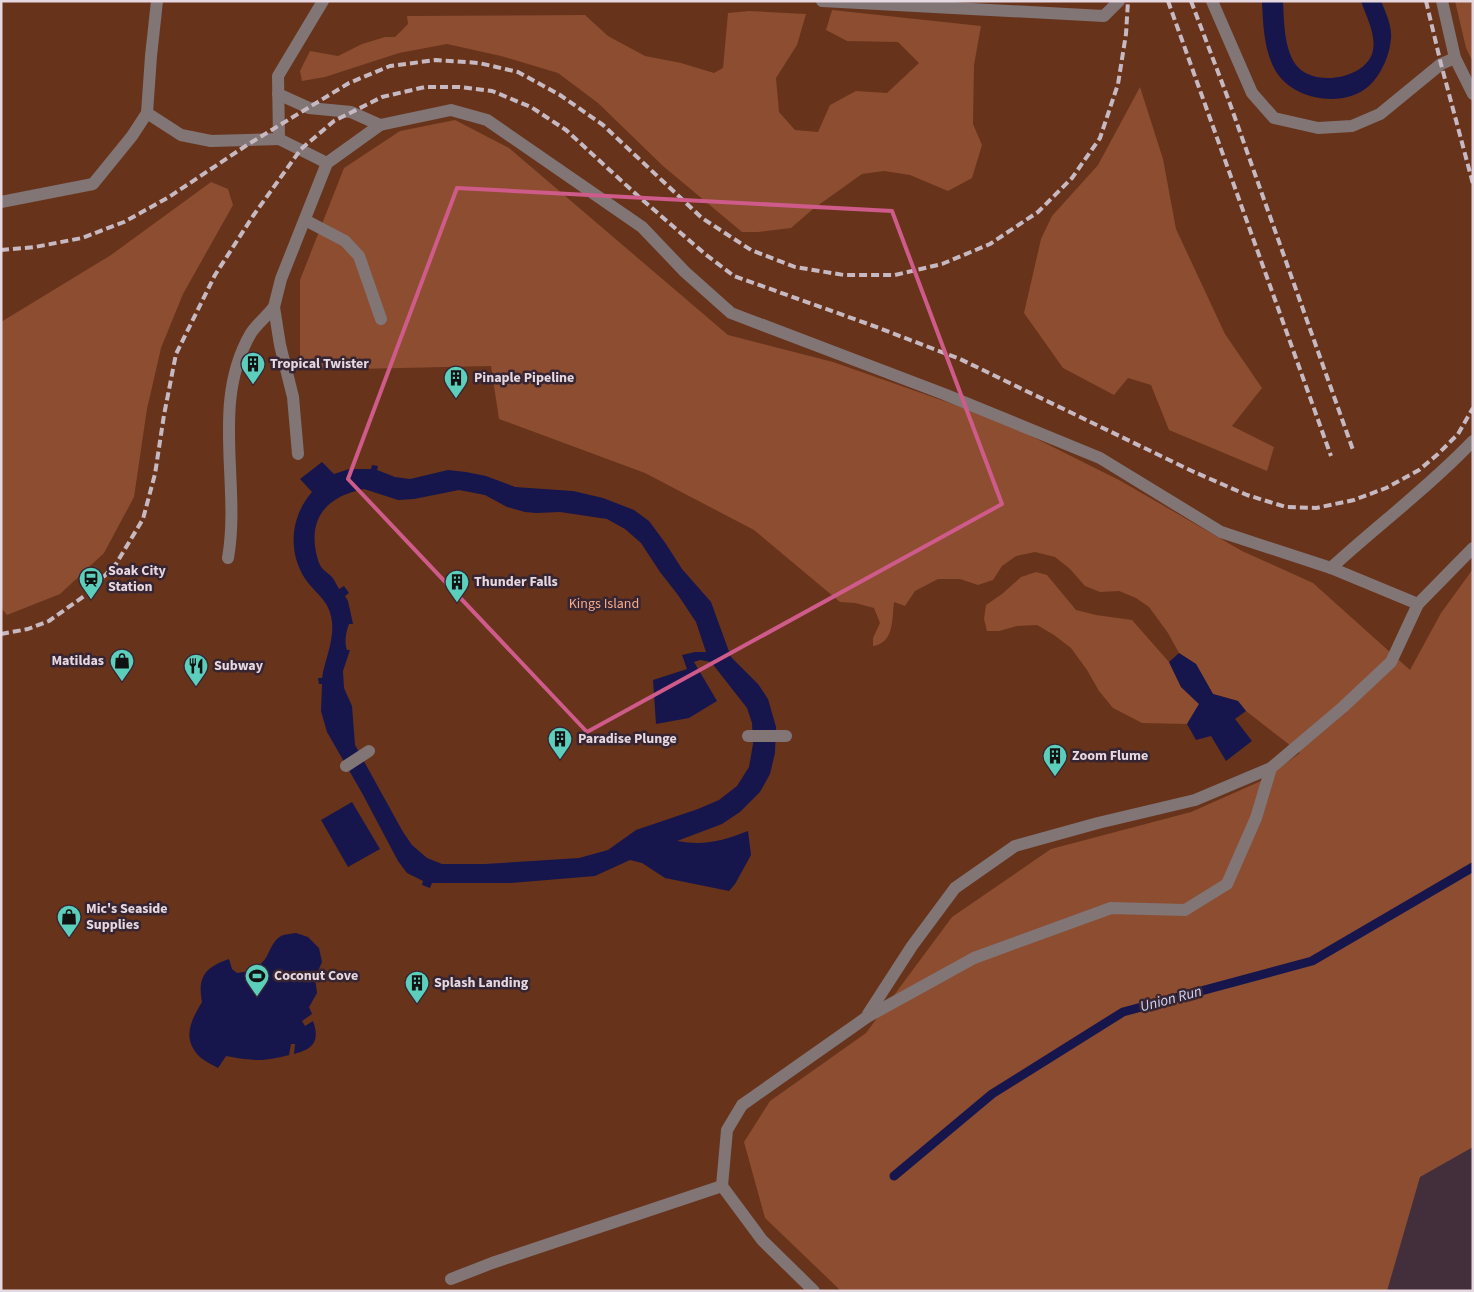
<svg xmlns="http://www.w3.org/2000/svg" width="1474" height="1292" viewBox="0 0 1474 1292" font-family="'Source Sans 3',sans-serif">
	<rect width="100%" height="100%" fill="#422f3b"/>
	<path fill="#68331b" d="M1,1h1472v1072l-499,218h-973z"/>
	<g fill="#8d4d31">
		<path d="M1455,1h18v61l-7,-14z"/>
		<path d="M832,10l149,16 -7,39 -1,59 9,21 -10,33 -24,13 -38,-16 -26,-4 -22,3 -49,35 -22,19 -33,4h-16l-79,-66 -65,-63 -40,-30 -57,-17 -54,-12 -48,9 -74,24 -23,4 -2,-10 10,-20 28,5 24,-12 23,-7h10l13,-13 -1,-8 178,-1 23,21 37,20 36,7 33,10 9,-5 5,-55 21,-2 57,3 -9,31 -21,33 3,34 16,18 23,2 12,-27 26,-14 31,2 32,-30 -21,-21 -51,-1 -21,-11z"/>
		<path d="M1140,87l23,72 13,70 49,105 37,54 -30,38 42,21 -7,24 -98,-41 -18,-45 -23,-7 -14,17 -51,-27 -39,-55 17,-74 11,-23 46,-51z"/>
		<path d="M455,120l54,28 219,187 105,27 168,59 118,59 123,71 71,32 97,87 31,-57 32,-44v578l-53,30 -33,114h-546l-76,-73 -21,-76 26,-41 96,-68 86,-116 99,-68 140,-37 70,-31 39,-28 -54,-42 -8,-10 -25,-7 -17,-30 -17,-11 -11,-20 -19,-26 -13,-9 -17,-7 -19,1 -15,-6 -15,-17 -15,-12 -20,-5 -19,4 -14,10 -9,14 -15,5 -18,-6h-22l-23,12 -10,15 -11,-4c-2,18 0,41 -21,44v-8l7,-15 -6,-15 -19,-5 -15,-1 -86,-72 -109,-57 -146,-54 -8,-53 -136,3 -55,-2v-87l44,-112 56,-37z"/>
		<path d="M211,182l17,7 5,16 -50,89 -22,54 -14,61 -13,88 -30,56 -44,41 -53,21 -6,-7v-286l110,-67z"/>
		<path d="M1036,572l11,3 29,35 20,5 36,5 37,42 12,25 18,17 -12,20 -45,-1 -29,-15 -14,-17 -12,-21 -16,-22 -17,-13 -17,-10 -20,1 -18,5h-12l-3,-12 2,-14 16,-11 19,-17z"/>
	</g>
	<g fill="#16164c" fill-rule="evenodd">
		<path d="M1259,1h24c1,20 1,48 13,64 17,23 72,14 77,-15 3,-16 -7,-34 -12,-49h20c5,12 11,25 10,37 -1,17 -10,37 -22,48 -26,23 -77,14 -94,-16 -11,-20 -12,-46 -13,-68z"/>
		<path d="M322,462l12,12 15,-5h22l1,-4 6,1 -1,4 18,7 15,2 38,-9 18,2 20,4 29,11 58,4 30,7 31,12 15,11 17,23 16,25 29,33 20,55 27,27 10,15 8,28 -1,26 -5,21 -10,18 -20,20 -18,12 -45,17c28,5 45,0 71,-10l3,24 -16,29 -6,7 -64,-13 -23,-15 -12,-3 -35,16 -84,7h-79l-2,5 -8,-3 1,-4 -16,-8 -9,-12 -36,-68 -35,-61 -6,-21 1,-27h-3l-1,-6h4c3,-19 12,-36 10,-56 -2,-19 -12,-25 -23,-38 -22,-27 -20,-66 3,-92l-12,-13zM364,489l34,11 16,-1 45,-9 26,5 22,12 18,5 11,1 24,-1 47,7 18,10 16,14 19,29 18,23 18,27 10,30h-11l-13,3 5,14 -34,11 3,44 33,-6 28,-17 -23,-39 6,-2 11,2 36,46 5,15 1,21 -4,23 -12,19 -18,14 -21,9 -62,21 -28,20 -29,8 -94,6h-43l-15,-6 -15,-13 -9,-13 -48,-87 -3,-39 -8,-18 -1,-17 7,-21h-3c-3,-8 -1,-18 2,-26h4l-5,-23 -3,-5 4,-3 -5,-7 -5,3c-3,-5 -5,-10 -8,-13 -3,-3 -7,-5 -9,-8 -4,-5 -6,-15 -7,-22 -4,-34 18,-51 49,-57z"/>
		<path d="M1179,653l17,11 17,30 25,7 8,10 -11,8 17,22 -26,20 -15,-25 -15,4 -9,-16 12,-20 -18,-17 -12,-25z"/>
		<path d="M352,802l28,47 -32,18 -27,-47z"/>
		<path d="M296,933l12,4 11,11 3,14 -7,16 2,15 -8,14 3,7 -10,7 3,5 8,-5c7,20 1,28 -19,33l1,-10h-4l-2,11c-26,7 -37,6 -63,1l-8,12c-7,-4 -16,-8 -21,-14 -15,-18 -5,-35 5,-52 -5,-26 4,-35 27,-43l3,10 5,4c12,-1 24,-6 30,-17 4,-8 6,-15 14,-20 4,-2 10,-2 15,-3z"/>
	</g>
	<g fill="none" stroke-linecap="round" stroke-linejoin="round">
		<path stroke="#16164c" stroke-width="9" d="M894,1176l98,-82 131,-82 189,-51 161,-94"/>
		<g stroke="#817576" stroke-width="12">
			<path d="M323,1l-45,75 1,63 48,24"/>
			<path d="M822,1l282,15 15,-15"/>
			<path d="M1212,1l40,92 22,25 44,10 34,-2 28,-12 61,-50 14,-6"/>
			<path d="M1442,1l13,57 18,36"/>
			<path d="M278,94l31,14 42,4 29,13"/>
			<path d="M147,113l34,22 30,6 68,-2"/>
			<path d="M1,202l92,-18 39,-48 15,-23 4,-57 6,-55"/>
			<path d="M305,220l40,21 14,15 22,63"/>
			<path d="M298,454l-5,-57 -13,-52 -6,-38 7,-28 46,-116 53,-38 71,-15 36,10 155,107 43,45 46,41 213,81 156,64 121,74 110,36 87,36"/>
			<path d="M228,558c13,-75 -18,-155 23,-225 6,-9 16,-17 23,-26"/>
			<path d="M1331,568c47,-43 98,-81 142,-127"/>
			<path d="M748,736h38"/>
			<path d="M346,766l23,-15"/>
			<path d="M868,1014l44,-68 43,-58 60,-42 83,-23 97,-23 76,-32"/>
			<path d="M451,1279l41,-16 230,-77"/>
			<path d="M814,1291l-52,-51 -40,-54 5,-56 15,-25 125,-88 107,-59 137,-50 74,2 42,-26 29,-66 15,-50 72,-61 48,-45 27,-58 55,-56"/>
		</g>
		<g stroke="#c7b9c2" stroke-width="4" stroke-dasharray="8 4" stroke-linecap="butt">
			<path d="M1168,1l163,455"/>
			<path d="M1191,1l38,100 124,349"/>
			<path d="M1426,1l15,63 32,120"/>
			<path d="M1,250l34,-3 47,-9 42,-16 45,-25 78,-52 102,-62 41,-17 46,-6 43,3 39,9 42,23 43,30 99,93 49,32 44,17 49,8h51l47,-11 48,-20 48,-32 34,-34 28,-40 18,-54 8,-50 2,-33"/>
			<path d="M1,634l27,-5 21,-8 38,-27 29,-30 27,-45 12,-45 9,-59 12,-61 39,-79 38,-59 48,-67 33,-28 48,-24 43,-10h35l32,4 39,16 35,23 72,66 67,58 29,22 137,49 89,34 232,112 55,24 39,12 30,1 38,-8 32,-12 33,-18 19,-16 20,-20 15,-26"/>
		</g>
	</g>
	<path fill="none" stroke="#ce5b8a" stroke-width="4" stroke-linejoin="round" d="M457,188l435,23 110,293 -415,228 -239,-253z"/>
	<defs>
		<symbol id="building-pin" viewBox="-11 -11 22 30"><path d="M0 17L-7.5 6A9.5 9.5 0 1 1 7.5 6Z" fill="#5bcebc" stroke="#372531"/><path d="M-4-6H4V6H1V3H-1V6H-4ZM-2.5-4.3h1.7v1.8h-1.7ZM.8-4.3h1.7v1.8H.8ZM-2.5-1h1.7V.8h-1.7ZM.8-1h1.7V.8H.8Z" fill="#111"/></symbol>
		<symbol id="station-pin" viewBox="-11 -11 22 30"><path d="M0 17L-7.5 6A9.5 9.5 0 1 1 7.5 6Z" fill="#5bcebc" stroke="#372531"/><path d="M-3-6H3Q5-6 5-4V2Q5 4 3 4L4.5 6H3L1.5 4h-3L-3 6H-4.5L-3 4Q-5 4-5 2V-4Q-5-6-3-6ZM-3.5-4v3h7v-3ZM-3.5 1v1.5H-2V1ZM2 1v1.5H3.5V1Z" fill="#111"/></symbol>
		<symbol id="shop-pin" viewBox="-11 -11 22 30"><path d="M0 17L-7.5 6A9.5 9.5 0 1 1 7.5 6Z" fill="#5bcebc" stroke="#372531"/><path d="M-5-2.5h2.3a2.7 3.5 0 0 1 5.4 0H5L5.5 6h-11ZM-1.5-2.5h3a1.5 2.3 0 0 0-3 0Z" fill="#111"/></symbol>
		<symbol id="restaurant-pin" viewBox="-11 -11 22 30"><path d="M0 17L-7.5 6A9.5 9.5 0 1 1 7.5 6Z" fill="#5bcebc" stroke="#372531"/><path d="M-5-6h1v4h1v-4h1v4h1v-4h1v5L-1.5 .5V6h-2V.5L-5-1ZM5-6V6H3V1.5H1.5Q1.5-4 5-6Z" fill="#111"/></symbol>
		<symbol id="stadium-pin" viewBox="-11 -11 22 30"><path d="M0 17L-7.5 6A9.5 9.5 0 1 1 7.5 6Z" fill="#5bcebc" stroke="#372531"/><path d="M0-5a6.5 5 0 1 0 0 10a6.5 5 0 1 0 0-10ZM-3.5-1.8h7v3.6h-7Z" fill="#111"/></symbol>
	</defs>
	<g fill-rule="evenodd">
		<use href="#building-pin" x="239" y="350" width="28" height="38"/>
		<use href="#building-pin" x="442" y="364" width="28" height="38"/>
		<use href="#station-pin" x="77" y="565" width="28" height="38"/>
		<use href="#building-pin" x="443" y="568" width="28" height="38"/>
		<use href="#shop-pin" x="108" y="647" width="28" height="38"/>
		<use href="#restaurant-pin" x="182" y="652" width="28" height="38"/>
		<use href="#building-pin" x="546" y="725" width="28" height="38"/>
		<use href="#building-pin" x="1041" y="742" width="28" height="38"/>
		<use href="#shop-pin" x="55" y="903" width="28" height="38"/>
		<use href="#stadium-pin" x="243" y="962" width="28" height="38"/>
		<use href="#building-pin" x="403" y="969" width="28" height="38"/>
	</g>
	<g text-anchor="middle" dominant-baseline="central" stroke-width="5" stroke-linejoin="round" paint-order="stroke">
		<g font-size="14" font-weight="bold" fill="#e5d8e0" stroke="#372531" text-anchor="start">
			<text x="270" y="364">Tropical Twister</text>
			<text x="474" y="378">Pinaple Pipeline</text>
			<text x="108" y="571">Soak City<tspan x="108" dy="16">Station</tspan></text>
			<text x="474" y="582">Thunder Falls</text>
			<text x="104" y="661" text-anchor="end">Matildas</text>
			<text x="214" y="666">Subway</text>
			<text x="578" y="739">Paradise Plunge</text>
			<text x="1072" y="756">Zoom Flume</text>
			<text x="86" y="909">Mic's Seaside<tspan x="86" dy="16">Supplies</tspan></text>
			<text x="274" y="976">Coconut Cove</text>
			<text x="434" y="983">Splash Landing</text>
		</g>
		<g font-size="14" fill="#f6aa8a" stroke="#372531">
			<text x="604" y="604">Kings Island</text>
		</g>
		<g font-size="15" font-style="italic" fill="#cdd4f8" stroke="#372531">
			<text transform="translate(1171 999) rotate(-15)">Union Run</text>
		</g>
	</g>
	<rect width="1474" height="1292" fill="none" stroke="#e5d8e0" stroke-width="5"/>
</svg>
